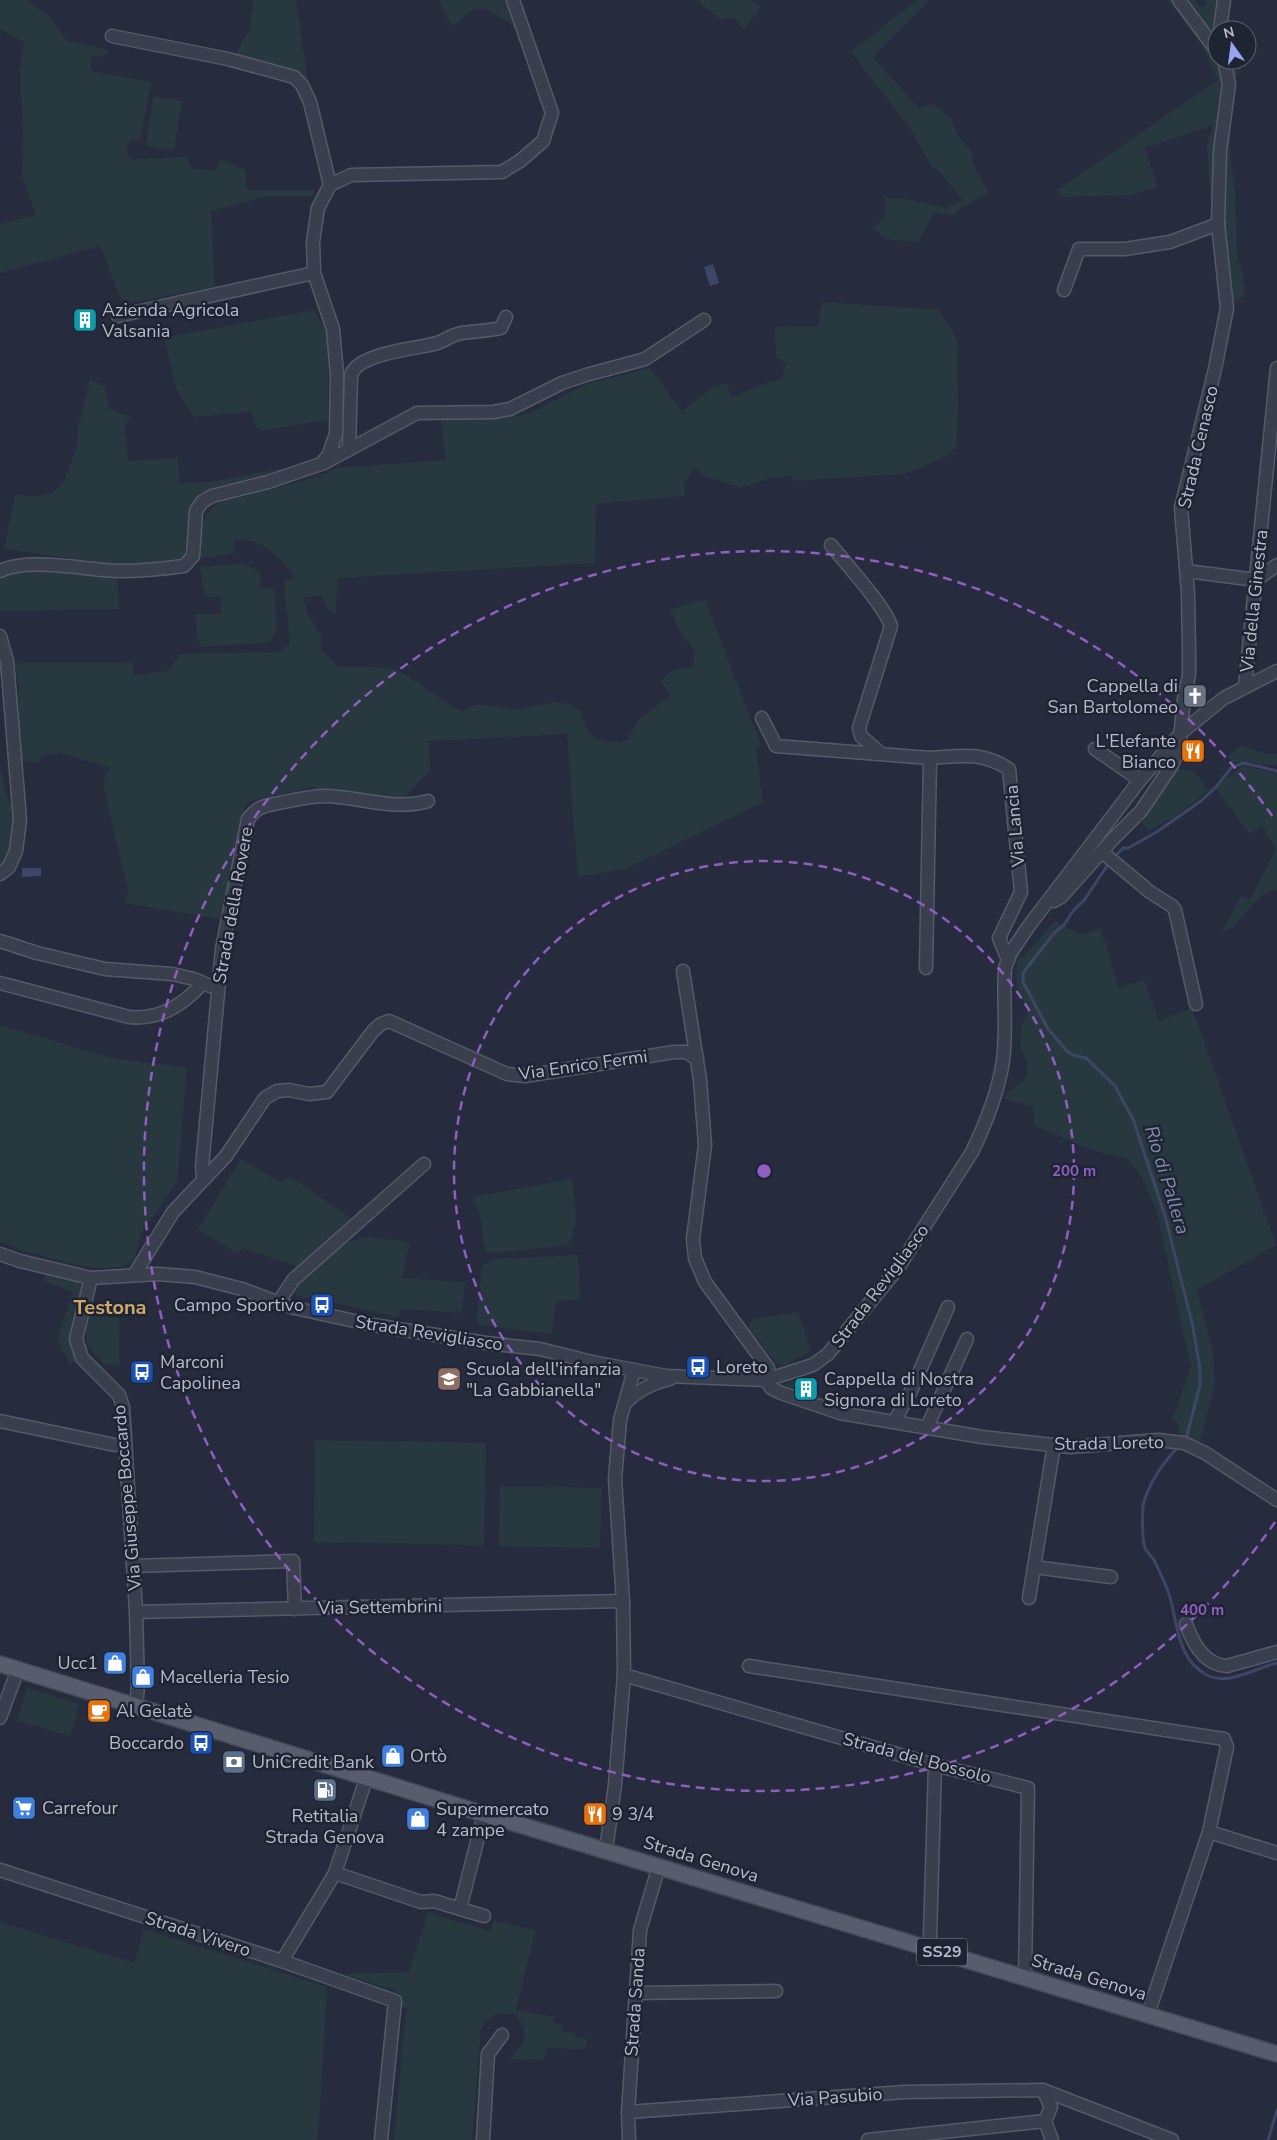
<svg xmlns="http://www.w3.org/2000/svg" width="1277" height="2140" viewBox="0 0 1277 2140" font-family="'Nunito Sans',sans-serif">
	<rect width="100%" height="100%" fill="#262c3e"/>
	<g fill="#28383f">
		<path d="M0,0h27l21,15 19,26 34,7 8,3 -8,6 -11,-1 1,15 60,11 -11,59 -9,-2 -5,13 5,8 56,-3 6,12 22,1 6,-11 24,11 2,20h68l-2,6h-45l-57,15 4,76 -92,17 -23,-58 -100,27v-49l36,-9 -14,-40 1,-43 -3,-63 4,-27 -24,-13z"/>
		<path d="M254,0h42l12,80 -3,2 -9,-11 -61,-17 15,-26z"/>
		<path d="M439,0h71l10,32c-13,-10 -36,-32 -52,-19 -5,3 -9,9 -15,13l-6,-8z"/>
		<path d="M697,0h54l10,7 -17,22 -11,-12 -12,3z"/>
		<path d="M917,0h13l-57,57 46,52 15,-5 17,15 7,18 13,14 6,22 12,19 -38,23 -17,-2 -16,29 -33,-3 -11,-11 11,-13v-17l21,1 40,9 17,-8 -25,-30 -7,-4 -21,-38 -59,-76z"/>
		<path d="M1168,0h7c20,27 40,51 50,83l-13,136 -5,-75 6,-19 -68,23 13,39 -26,8 -70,2 -5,-7 161,-110 -17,-36z"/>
		<path d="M1185,0h10l6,8 5,-3 -1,-5h14l-3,26 1,16z"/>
		<path d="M1239,65l2,4 -5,9 -1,20 -6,45 6,50 2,63 5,15 3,23 -9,9 -5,1 -9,-82v-72l10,-78z"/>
		<path d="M153,97l29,4 -8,49 -28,-4z"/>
		<path d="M822,302l117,8 18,30 1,68 -2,39 -10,10 -42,17 -110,7 -3,-5 -25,3 -25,9 -38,-13 -8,-8 -11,15 1,14 -89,8 -1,59 -258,15 -1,37 -10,-9 -4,-10 -18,1 2,14 16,26 -2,11 18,19c14,0 47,-1 58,3 24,10 42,31 66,41l16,-7 40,6 36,-8 16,2 11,7 5,17 10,11 23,4 10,-4c5,-20 27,-32 42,-44l-10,-13c8,-13 18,-14 32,-14l1,-18 -13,-16 -11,-25 35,-9 56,145 -5,6 7,51 -138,67 -47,8 -11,-143 -138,7 1,29 -29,31 -88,-14 -64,14 -5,8 -24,110 -95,-16 3,-12 -25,-107 3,-11 5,-5 -50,-15 -19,2 -4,8 -19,-4v-72l-4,-24 117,-1 2,13 33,-4 14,-17 99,-2 10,-9 -6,-62 11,-4c-20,-24 -28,-37 -61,-38v14l-34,5c1,-24 -3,-39 18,-55l102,-27 17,-8 109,-8 -5,-42 72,-1 18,-4 56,-29 63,-16 32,43 30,-23 14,-5 6,14 33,-14 16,-3 5,-16 -10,-7 -1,-30 43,-1z"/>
		<path d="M314,310l15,26 -1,84 -70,11 -7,-19 -58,5 -17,-29 -12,-50z"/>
		<path d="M90,379l15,8 4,21 21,10 -5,9 3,34 50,-3 1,25 31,-1 101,-19 -107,32 -15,52c-2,6 -5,13 -11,16 -19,11 -145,-11 -174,-14l11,-54 20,1 18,-3 11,-12 13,-33 1,-21z"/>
		<path d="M244,564l15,7 2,17 13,1 3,39 -5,12 -9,3 -62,4 -3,-8 -3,-25h26v-18l-16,1 -5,-30z"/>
		<path d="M60,571l57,2 2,36 -119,2v-34l11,-5z"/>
		<path d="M1241,746l24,8h12v11c-15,1 -29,-5 -44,-2l-5,-7z"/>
		<path d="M1245,766l32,8v115l-15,6 -30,33 -11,5 20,-37 9,3 26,-50 -14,-23 -12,8 -34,-45c9,-9 17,-19 29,-23z"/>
		<path d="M1174,767l20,5 15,18 -33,26 -28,15 -6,-9 27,-42z"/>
		<path d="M0,768l5,23 8,18 -1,32 -6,19 -6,6z"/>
		<path d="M1055,921l25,14 21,-6 18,60 25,-9 15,41 33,-13 84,237 -79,45 16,62 2,33 -15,57 -23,-9 3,-9 -8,-4 19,-53 -34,-154 -13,-33 -17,-22 -32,-7 -60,-25 -2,-19 -29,-8 3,-6 18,-14 2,-16 -7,-16 2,-24 7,-11 -12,-23 -1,-30 6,-1z"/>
		<path d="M0,1025l115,34 72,8 -10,114 -36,53 -6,23 -5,6 -9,4 -21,1 -24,-3 -52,-14 -24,-9z"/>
		<path d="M241,1159l40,24 9,-6 61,41 -52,49 -57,-19 -4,6 -40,-25z"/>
		<path d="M572,1179c1,21 11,53 -7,67l-77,7 -3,-4 -5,-35 -7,-17z"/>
		<path d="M369,1237l41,5 -8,36 63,4 -3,31 -62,-4 -1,8 -108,-23v-4l52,-47z"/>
		<path d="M578,1255l2,45 -24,1 -4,33 -72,-9 -3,-4 5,-55 14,-7z"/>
		<path d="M45,1271l39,10 -5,77 -9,7 -8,-15 -4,-13 15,-45 -29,-11z"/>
		<path d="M798,1312l13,39 -25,13 -8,1 -29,-36v-5l6,-5z"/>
		<path d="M87,1316l32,2 1,47 -16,-1 -17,-19 -1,-9z"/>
		<path d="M798,1379l-1,14 -14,-6v-2z"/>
		<path d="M315,1440l171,3 -2,102 -170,-3z"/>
		<path d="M500,1486l102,2 -2,60 -101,-2z"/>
		<path d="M27,1688l53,16 -10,32 -53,-15z"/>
		<path d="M428,1913l62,18 4,-11 41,11 -19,79 38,7 -1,6 9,1v8l13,1 1,4 11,2 -1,10 -40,-1 -2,12 -35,-1c15,-15 24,-28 4,-45 -16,-1 -24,0 -32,15l-9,111h-78l12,-132 -5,-1v-11l-7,-6 -51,-16 66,-2z"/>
		<path d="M0,1922l134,41 10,-34 183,58 -9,153h-318z"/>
	</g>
	<g fill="#3d4666">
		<path d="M713,264l6,19 -9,3 -6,-19z"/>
		<path d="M22,868h19v8l-19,1z"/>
	</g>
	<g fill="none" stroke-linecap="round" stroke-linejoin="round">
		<g stroke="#3d4666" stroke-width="3">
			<path d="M1113,858l10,-10h5l27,-15 46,-32 15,-14 16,-20 12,-4 33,8"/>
			<path d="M1109,863l-24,36 -12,12 -9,14 -9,7 -32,41v9l25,47 19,22 6,4 13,3 29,28 18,33 32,97 28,111 7,42v16l-14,54"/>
			<path d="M1178,1447c-14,15 -31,38 -35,59 -1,8 -1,34 2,42 2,4 6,8 9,12 5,10 10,21 14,31 10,29 8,69 39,84 22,11 48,-7 70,-12"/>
			<path d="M1268,2140l9,-30"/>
		</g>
		<defs>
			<g id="minor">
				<path d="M1179,0l38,51"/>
				<path d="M1220,30l4,-30"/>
				<path d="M112,36l116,23 66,18 8,8 8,17 20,83"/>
				<path d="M1064,290l15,-41h46l45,-7 48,-18"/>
				<path d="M118,316l196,-43"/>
				<path d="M349,449l2,-73c4,-23 67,-27 86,-33 9,-3 16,-9 25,-10 13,-2 26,-2 39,-5l5,-11"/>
				<path d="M324,463l93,-50 76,-1 17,-3 52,-26 24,-8 59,-16 59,-39"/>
				<path d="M831,545c15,19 53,60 60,81l-32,102 2,8 18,16"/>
				<path d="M0,571c28,-14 86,-1 119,0 22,0 43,-2 65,-5l9,-10 3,-45 6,-9 10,-6 56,-14 53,-18 7,-8 8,-22 1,-60 -4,-45 -19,-56 -1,-31 5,-34 12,-23 21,-10 151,-3 18,-11 23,-20 9,-28 -39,-113"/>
				<path d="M1187,571l69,9 21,-15"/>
				<path d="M0,636l7,25 13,159 -4,31 -7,16 -9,7"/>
				<path d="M1245,686l32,-318"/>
				<path d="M762,718l14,28 154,12"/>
				<path d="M1095,749l45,31"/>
				<path d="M1102,852l48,40 22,14 3,4 21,94"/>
				<path d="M1054,901l7,-4 52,-58 28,-28 31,-46 7,-17 5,-49 5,-24v-23l-1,-59 -7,-85 34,-139 12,-61 -9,-84 2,-73 9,-67 -5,-24"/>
				<path d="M0,941l37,12 68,16 67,5 22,5 16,7"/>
				<path d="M926,968l4,-210c32,-2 51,-7 79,11l12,123 -22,46 9,22"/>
				<path d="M683,971l17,109 5,65 -12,94 2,19 10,24 63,86 -2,12"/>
				<path d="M0,983l129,34c31,3 54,-12 74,-34"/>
				<path d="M203,1178l-1,-11 20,-218 26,-130c12,-15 18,-13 36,-17 14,-3 27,-6 42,-6 34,1 68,15 102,5"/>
				<path d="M0,1254l20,7 71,17 67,-4 37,3 47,12 48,18 83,18 113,18 54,6 52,13 74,14 100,4 47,-15 15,-11 70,-86 74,-116c14,-29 26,-59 31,-91 4,-31 0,-62 2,-93l5,-14 18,-27 112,-147 42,-48 42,-34 53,-27"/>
				<path d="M134,1275l39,-63 53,-56 39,-58 12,-7 12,-1 20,4 18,-2 46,-61 8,-7 8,-3 118,53 18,2 149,-24h12l11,7"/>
				<path d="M91,1278l-15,61 6,19 37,37 4,12 13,205 2,75 -2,18"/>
				<path d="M278,1303l15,-23 131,-116"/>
				<path d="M766,1380l5,8 10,5 59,20 142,24 88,10 88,-7 26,3 21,10 72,47"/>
				<path d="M625,1403c13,-13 27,-20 45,-24"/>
				<path d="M0,1421l115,24"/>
				<path d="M894,1422l16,-29 38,-86"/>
				<path d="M927,1427l40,-88"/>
				<path d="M133,1566l160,-5 2,48"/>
				<path d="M1034,1567l77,10"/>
				<path d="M1029,1598l25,-153"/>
				<path d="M136,1612l487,-11"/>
				<path d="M1186,1624c7,20 19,41 41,42l50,-14"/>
				<path d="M749,1666l475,73 3,8 -18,85 -61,182"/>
				<path d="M624,1675l311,90 93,23 -3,189"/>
				<path d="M0,1718l18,-49"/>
				<path d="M1209,1832l68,21"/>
				<path d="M606,1850l9,-65 9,-110 -1,-74 -8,-122 5,-59 14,-50"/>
				<path d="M0,1870l282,91 113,40 -14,139"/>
				<path d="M335,1873l86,29 13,-1 50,15"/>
				<path d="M460,1909l24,-95"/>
				<path d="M927,1947l3,-9 5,-173"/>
				<path d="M282,1961l53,-88 32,-97"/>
				<path d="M636,1993l140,-2"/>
				<path d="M628,2112l277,-20 138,-2 129,50"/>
				<path d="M1045,2121l7,19"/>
				<path d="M483,2140l5,-86 14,-19"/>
				<path d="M629,2140l-1,-28 12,-182 19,-64"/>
				<path d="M868,2140l177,-19 6,-14 -8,-17"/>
			</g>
			<path id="major" d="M0,1664l484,150 793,240"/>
		</defs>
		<use href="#minor" stroke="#555a69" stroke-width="15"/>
		<use href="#major" stroke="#444857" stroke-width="18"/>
		<use href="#minor" stroke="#3a3f4e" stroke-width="12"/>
		<use href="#major" stroke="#585d6e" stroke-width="15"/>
	</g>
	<g fill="none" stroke="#905ec2" stroke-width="2.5" stroke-dasharray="9 6">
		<circle cx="764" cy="1171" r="310"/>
		<path d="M1275 1522A620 620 0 1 1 1275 820"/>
	</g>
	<defs>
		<symbol id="building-square" viewBox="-11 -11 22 22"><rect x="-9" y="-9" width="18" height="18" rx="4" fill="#0f9aa8" stroke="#1f2433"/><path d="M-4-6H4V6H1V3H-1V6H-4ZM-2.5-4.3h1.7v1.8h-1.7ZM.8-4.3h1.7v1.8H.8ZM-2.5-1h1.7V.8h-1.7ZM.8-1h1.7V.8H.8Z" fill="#fff"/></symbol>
		<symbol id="church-square" viewBox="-11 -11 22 22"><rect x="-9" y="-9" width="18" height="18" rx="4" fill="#6b7280" stroke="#1f2433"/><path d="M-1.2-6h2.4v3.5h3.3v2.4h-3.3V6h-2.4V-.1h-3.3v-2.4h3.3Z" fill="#fff"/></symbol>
		<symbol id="restaurant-square" viewBox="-11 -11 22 22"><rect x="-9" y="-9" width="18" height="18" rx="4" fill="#e8710a" stroke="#1f2433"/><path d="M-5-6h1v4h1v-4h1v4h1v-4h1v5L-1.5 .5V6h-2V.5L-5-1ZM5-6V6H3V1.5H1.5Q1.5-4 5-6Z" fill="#fff"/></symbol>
		<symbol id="bus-square" viewBox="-11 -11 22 22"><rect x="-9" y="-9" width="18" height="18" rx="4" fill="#1a4fb4" stroke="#1f2433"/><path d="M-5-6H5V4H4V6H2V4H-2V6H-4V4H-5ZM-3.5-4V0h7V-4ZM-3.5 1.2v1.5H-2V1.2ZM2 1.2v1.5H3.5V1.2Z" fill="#fff"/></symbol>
		<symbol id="school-square" viewBox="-11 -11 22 22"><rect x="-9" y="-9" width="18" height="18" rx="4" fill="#8d6e63" stroke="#1f2433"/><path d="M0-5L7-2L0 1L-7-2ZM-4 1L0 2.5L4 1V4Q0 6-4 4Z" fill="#fff"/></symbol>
		<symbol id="shop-square" viewBox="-11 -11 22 22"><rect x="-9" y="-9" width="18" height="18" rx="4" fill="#3f7fe0" stroke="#1f2433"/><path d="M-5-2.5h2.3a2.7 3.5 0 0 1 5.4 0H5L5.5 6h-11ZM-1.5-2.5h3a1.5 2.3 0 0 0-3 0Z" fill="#fff"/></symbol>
		<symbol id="cafe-square" viewBox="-11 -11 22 22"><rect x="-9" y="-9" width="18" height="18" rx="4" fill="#e8710a" stroke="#1f2433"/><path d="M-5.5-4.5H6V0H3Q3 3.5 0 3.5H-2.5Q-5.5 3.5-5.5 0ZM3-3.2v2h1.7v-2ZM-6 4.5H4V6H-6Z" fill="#fff"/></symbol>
		<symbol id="bank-square" viewBox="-11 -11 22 22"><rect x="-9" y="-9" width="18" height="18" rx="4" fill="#5c6f8a" stroke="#1f2433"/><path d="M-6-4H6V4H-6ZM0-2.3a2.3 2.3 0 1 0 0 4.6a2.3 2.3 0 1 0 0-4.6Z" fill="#fff"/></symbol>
		<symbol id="fuel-square" viewBox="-11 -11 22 22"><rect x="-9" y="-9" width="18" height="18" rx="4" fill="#5c6f8a" stroke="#1f2433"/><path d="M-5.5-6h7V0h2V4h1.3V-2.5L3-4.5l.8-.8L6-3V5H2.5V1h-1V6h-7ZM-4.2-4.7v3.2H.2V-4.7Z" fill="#fff"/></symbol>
		<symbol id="supermarket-square" viewBox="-11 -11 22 22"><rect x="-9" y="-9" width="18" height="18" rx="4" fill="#3f7fe0" stroke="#1f2433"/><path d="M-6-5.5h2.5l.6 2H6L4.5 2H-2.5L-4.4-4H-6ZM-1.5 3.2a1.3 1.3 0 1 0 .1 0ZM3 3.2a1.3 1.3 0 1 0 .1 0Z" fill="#fff"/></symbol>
	</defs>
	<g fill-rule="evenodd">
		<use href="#building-square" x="71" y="306" width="28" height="28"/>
		<use href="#church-square" x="1181" y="682" width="28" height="28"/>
		<use href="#restaurant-square" x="1179" y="737" width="28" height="28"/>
		<use href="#bus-square" x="308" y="1291" width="28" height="28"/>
		<use href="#bus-square" x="684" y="1353" width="28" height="28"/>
		<use href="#bus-square" x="128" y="1358" width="28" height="28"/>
		<use href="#school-square" x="435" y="1365" width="28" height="28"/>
		<use href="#building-square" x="792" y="1375" width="28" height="28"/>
		<use href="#shop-square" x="101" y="1649" width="28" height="28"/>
		<use href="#shop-square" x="129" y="1663" width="28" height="28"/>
		<use href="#cafe-square" x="85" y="1697" width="28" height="28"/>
		<use href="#bus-square" x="187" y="1729" width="28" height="28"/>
		<use href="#shop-square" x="379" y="1742" width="28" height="28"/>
		<use href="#bank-square" x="220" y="1748" width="28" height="28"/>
		<use href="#fuel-square" x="311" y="1776" width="28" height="28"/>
		<use href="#supermarket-square" x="10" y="1794" width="28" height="28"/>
		<use href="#restaurant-square" x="581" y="1800" width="28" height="28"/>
		<use href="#shop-square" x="404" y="1805" width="28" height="28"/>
	</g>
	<g text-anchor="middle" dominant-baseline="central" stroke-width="5" stroke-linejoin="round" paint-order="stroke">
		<rect fill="#1f2433" stroke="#898d9c" stroke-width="1" x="917" y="1938.5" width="50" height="27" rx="4"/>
		<g font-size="16" font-weight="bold" fill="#b7bac9">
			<text x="942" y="1952">SS29</text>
		</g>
		<g font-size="18" fill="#b7bac9" stroke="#1f2433" text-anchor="start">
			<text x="102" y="310">Azienda Agricola<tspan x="102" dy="21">Valsania</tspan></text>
			<text x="1178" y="686" text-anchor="end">Cappella di<tspan x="1178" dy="21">San Bartolomeo</tspan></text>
			<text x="1176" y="741" text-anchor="end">L'Elefante<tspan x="1176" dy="21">Bianco</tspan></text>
			<text x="304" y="1305" text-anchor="end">Campo Sportivo</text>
			<text x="160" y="1362">Marconi<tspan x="160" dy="21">Capolinea</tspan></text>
			<text x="716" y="1367">Loreto</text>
			<text x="466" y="1369">Scuola dell'infanzia<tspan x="466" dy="21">"La Gabbianella"</tspan></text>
			<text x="824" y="1379">Cappella di Nostra<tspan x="824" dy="21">Signora di Loreto</tspan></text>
			<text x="98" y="1663" text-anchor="end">Ucc1</text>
			<text x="160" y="1677">Macelleria Tesio</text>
			<text x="116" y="1711">Al Gelatè</text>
			<text x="184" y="1743" text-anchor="end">Boccardo</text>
			<text x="410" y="1756">Ortò</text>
			<text x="252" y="1762">UniCredit Bank</text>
			<text x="42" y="1808">Carrefour</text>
			<text x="436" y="1809">Supermercato<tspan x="436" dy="21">4 zampe</tspan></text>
			<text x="612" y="1814">9 3/4</text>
			<text x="325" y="1816" text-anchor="middle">Retitalia<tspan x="325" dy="21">Strada Genova</tspan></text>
		</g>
		<g font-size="18" fill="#b7bac9" stroke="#1f2433">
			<text transform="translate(1198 447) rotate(-77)">Strada Cenasco</text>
			<text transform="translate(1254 601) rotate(-84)">Via della Ginestra</text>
			<text transform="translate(1015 826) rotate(-95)">Via Lancia</text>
			<text transform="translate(233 905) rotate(-80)">Strada della Rovere</text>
			<text transform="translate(583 1065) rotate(-8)">Via Enrico Fermi</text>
			<text transform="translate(880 1286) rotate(-53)">Strada Revigliasco</text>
			<text transform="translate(429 1333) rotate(9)">Strada Revigliasco</text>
			<text transform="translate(1109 1443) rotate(-1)">Strada Loreto</text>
			<text transform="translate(127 1498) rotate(-95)">Via Giuseppe Boccardo</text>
			<text transform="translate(380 1607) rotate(-1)">Via Settembrini</text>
			<text transform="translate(917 1758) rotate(15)">Strada del Bossolo</text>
			<text transform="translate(701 1859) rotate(17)">Strada Genova</text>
			<text transform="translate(198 1934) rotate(18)">Strada Vivero</text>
			<text transform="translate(1089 1977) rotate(17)">Strada Genova</text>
			<text transform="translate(635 2002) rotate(-86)">Strada Sanda</text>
			<text transform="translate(835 2097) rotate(-4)">Via Pasubio</text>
		</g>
		<g font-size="19" font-style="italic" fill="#808baf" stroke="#1f2433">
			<text transform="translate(1167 1180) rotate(73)">Rio di Pallera</text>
		</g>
		<g font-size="20" font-weight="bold" fill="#cfa96b" stroke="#1f2433">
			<text x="110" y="1307">Testona</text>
		</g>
	</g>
	<circle cx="764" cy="1171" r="8" fill="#905ec2" stroke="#1f2433" stroke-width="2.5"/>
	<g font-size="15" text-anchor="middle" font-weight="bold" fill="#905ec2" stroke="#1f2433" stroke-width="5" stroke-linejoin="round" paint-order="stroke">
		<text x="1074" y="1176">200 m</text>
		<text x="1202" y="1615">400 m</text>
	</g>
	<g transform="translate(1232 45) rotate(346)"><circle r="24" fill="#1f2433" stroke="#5c606f"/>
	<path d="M0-4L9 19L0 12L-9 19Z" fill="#93a5f2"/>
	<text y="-8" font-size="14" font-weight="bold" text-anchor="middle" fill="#b7bac9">N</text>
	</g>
</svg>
